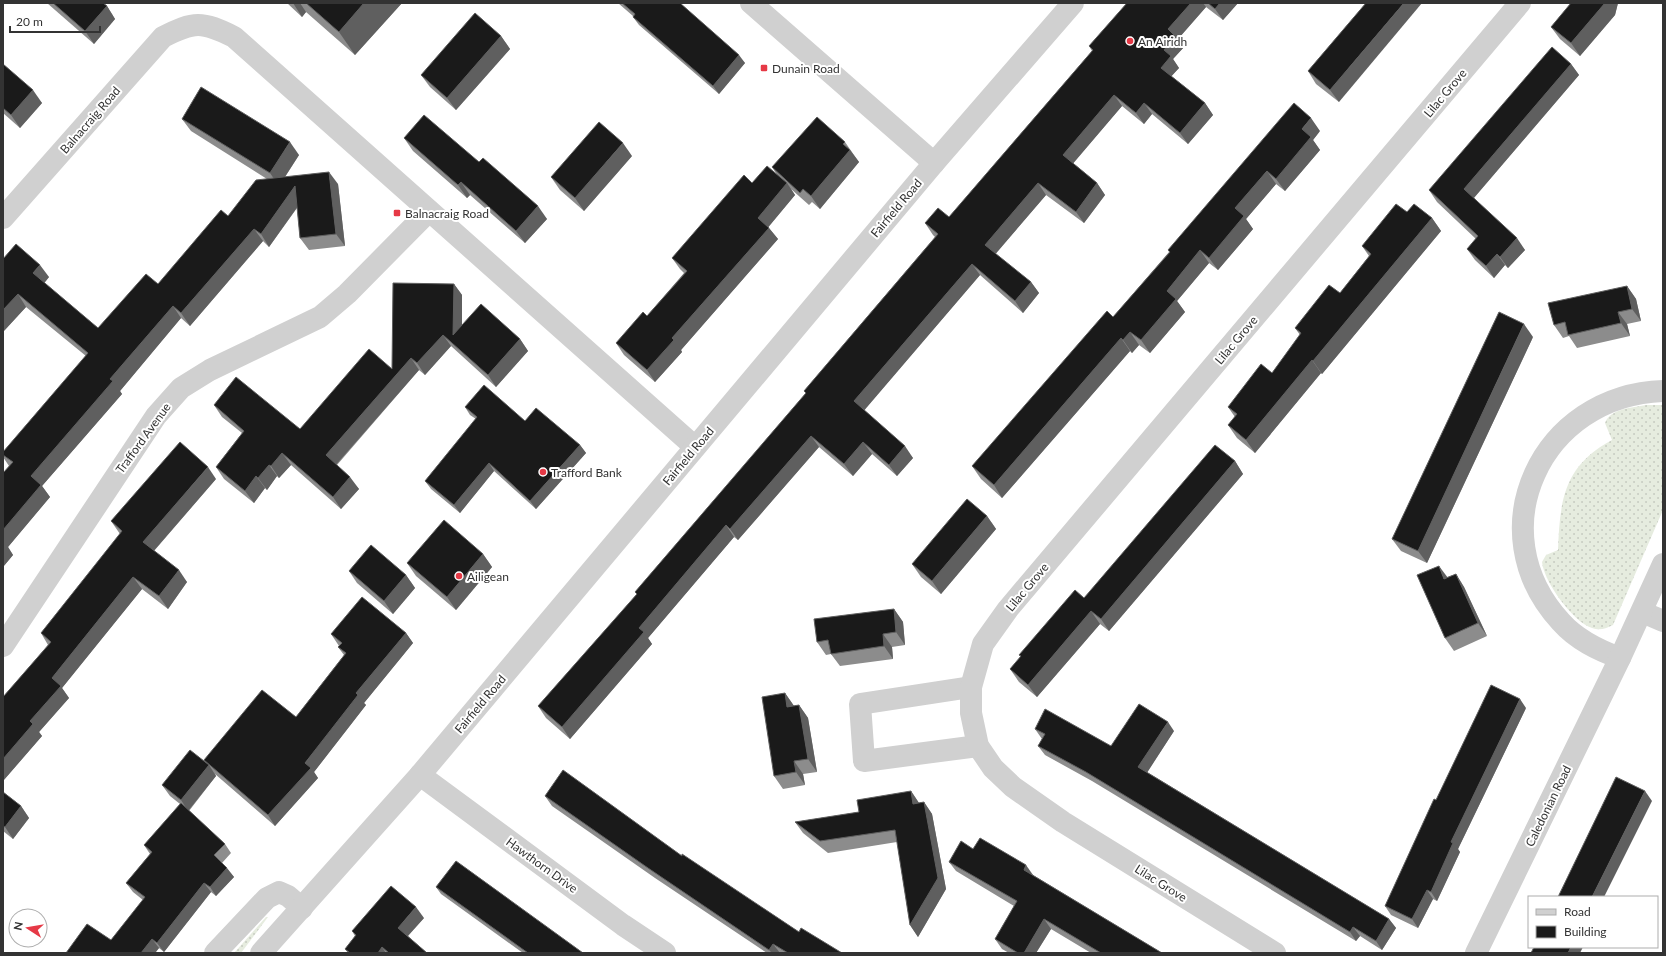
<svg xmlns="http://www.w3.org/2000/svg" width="1666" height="956" viewBox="0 0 1666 956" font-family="Lato,sans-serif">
	<defs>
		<pattern id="grass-dots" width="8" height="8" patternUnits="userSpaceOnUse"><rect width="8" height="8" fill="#e6ecdf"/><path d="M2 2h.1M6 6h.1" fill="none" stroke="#c6cbc0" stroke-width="1.8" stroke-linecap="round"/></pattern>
	</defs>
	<rect width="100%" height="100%" fill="#fff"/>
	<g fill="url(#grass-dots)">
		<path d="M1646,405h17v105l-50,115c-6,3 -13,6 -21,3 -19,-6 -48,-46 -50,-66l4,-7 12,-5c2,-51 6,-84 54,-110l-7,-17c6,-15 27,-15 41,-18z"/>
		<path d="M266,917h2l-27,36h-7z"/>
	</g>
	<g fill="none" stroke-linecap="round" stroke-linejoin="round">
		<g stroke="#d0d0d0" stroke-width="22">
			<path d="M751,3l183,160"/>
			<path d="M3,218l160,-181c31,-16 39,-16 71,0l461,410"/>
			<path d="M1642,612l21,9"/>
			<path d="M3,646l153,-230 25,-28 29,-18 110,-53 27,-23 82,-83"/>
			<path d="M1620,658c-22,-8 -43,-18 -59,-36 -84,-91 -20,-227 102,-231"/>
			<path d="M971,687l-111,17 4,57 114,-15"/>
			<path d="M420,775l203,150 42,28"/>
			<path d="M215,953l52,-55 12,-6 9,4 14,12"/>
			<path d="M261,953l159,-178 514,-612 139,-160"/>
			<path d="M1275,953l-212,-131 -50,-35 -20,-19 -15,-22 -7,-33v-26l12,-43 25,-35 512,-606"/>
			<path d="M1476,953l144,-295 43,-94"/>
		</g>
	</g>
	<g fill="#8c8c8c">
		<path d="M47,3h56l4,3 8,13 -21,25z"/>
		<path d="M287,3h115l-47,52 -49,-43 -4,5z"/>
		<path d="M618,3h62l65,60 -26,31 -80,-69 -6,-8v-1z"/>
		<path d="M1127,3h111l-15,17 -17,-13 -28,32 6,8 -11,12 6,9 -8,8 34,27 8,12 -25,29 -36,-30 -8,10 -22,-18 -49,57 24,20 8,12 -21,28 -38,-28 -51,59 36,28 8,11 -16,20 -43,-38 -116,135 49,48 -16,18 -25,-22 -19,22 -34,-29 -81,93 -4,-3 -86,101 4,6 -82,95 -24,-21 -8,-12 99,-112 -2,-2 171,-199 -2,-2 131,-154 -2,-2 -8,-12 24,-6 143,-166 -3,-5z"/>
		<path d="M1366,3l-27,99 -23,-18 -8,-13z"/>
		<path d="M1571,3h47l-3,12 -35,41 -20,-17 -9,-12z"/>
		<path d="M501,36l9,13 -54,61 -26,-23 -9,-12z"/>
		<path d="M3,64l39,39 -22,25 -17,-15z"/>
		<path d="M1571,64l8,11 -105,123 51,52 -17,18 -3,-3 -11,13 -19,-18 -8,-11 9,-10 -39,-37 -8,-12z"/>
		<path d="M182,119l117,36 -14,22 53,7 7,62 -36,4 -9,-12 -3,-30 -28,39 -6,-6 -73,85 -9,-8 -61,73 2,3 -80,92 8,11 -42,50 5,8 -10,12v-94l6,-7 -6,-9v-5l83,-96 -60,-49 -23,25v-73l46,18 -5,6 54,45 60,-44 109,-105 -76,-48z"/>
		<path d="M1320,131l-7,9 7,10 -35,41 -9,-7 -30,35 7,10 -35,41 -9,-7 -32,38 8,11 -35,41 -11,-8 -7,8 -2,-2 -128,147 -21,-19 -9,-13 141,-149 56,-65 -1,-2z"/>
		<path d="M404,138l75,24 68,57 -22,24 -55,-48 -3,3 -54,-47z"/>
		<path d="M845,142l9,13 5,7 -39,47 -8,-7 -3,3 -18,-16 4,6 -27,32 10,12 -97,111 1,2 -27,30 -31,-27 -8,-12 31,-27 37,-43 -4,-4 -8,-11 80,-75 25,-8 -5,-8z"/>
		<path d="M632,156l-48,55 -24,-21 -9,-13z"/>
		<path d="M1407,212l25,6 9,13 -119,143 -1,-1 -66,80 -18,-15 -9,-13 7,-8 -7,-10 44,-34 28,-38 -5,-7 45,-35 29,-37 -7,-10z"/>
		<path d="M454,284l8,11v30l58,14 8,12 -32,36 -45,-41 -26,29 -6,-5 -82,95 22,24 -18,20 -50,-44 -12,13 -2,-2 -10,14 -2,-2 -11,15 -30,-24 -8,-12 26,-34 -20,-16 -8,-12 86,24 92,-60z"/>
		<path d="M1627,286l9,13 5,22 -14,3 3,12 -53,12 -8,-12 -6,2 -9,-13z"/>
		<path d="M1533,337l-106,226 -26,-12 -9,-12z"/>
		<path d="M465,407l60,14 55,24 6,8 -50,56 -42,-38 -34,42 -29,-24 -6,-8 51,-62 -6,-4z"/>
		<path d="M1235,461l8,13 -134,157 -9,-7 -63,73 -18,-15 -9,-13 11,-12 -2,-2 65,-57z"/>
		<path d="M216,479l-62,72 33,31 -19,27 -26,-20 -80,99 7,10 -30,34 3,4 -39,45v-84l45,-52 -7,-12 79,-99 -9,-13z"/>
		<path d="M987,516l9,13 -55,65 -20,-17 -9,-13z"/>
		<path d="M483,554l9,13 -36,43 -40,-34 -9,-13z"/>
		<path d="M349,571l57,4 9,13 -22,26 -36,-31z"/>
		<path d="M1456,574l8,13 23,49 -33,15 -9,-13 2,-61z"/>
		<path d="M894,609l9,13 2,23 -13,2 1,12 -53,7 -9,-12 -5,1 -9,-13z"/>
		<path d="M406,633l7,10 -49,60 2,2 -52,67 4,6 -43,48 -60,-52 1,2 -27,35 36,33 6,9 -9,10 12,14 -18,19 -5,-4 -47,60 -5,-4 -4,5h-89l45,-13 32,-40 -10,-8 -7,-9 24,-29 -6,-9 36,-41 -10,-8 -8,-11 44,-22 -2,-3 92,-43 48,-62 -6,-8 1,-1 -8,-12z"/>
		<path d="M785,693l9,13 5,-1 9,13 9,54 -14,2 2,11 -22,4 -9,-13z"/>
		<path d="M1526,708l-68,141 2,3 -23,49 -4,-2 -15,29 -27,-13 -6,-9 51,-106z"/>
		<path d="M1035,729l76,17 63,-15 -27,41 242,147 7,9 -14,22 -22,-14 -4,5 -264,-160 -47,-26 -7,-9 4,-7z"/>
		<path d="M911,791l8,12 5,-1 8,12 14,75 -28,48 -8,-12 -13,-83 -69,11 -25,-20 -8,-11 64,-10z"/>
		<path d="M3,792l18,14 8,12 -16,21 -10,-8z"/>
		<path d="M545,796l137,60 117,76 43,21h-75l-112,-75 -103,-72z"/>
		<path d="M949,862l84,13 129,78h-71l-40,-24 -15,24h-27l-7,-4 -7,-10 19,-33 -58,-35z"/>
		<path d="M436,887l147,66h-60l-82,-59z"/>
		<path d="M424,918l-16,18 19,17h-79l-3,-4 10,-13 -3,-5z"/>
	</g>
	<g fill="#5f5f5f">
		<path d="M293,3h7l6,9 -4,5z"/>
		<path d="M364,3h38l-47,52 -16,-23z"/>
		<path d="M1191,3h12l3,4 -28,32 6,8 -11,12 6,9 -10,11 -8,-11 7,-39z"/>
		<path d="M1220,3h18l-15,17 -8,-11z"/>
		<path d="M1404,3h18l-83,99 -9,-12z"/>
		<path d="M1605,3h13l-3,12 -35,41 -9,-13z"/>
		<path d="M107,6l8,13 -21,25 -9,-13z"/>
		<path d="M501,36l9,13 -54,61 -9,-12z"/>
		<path d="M739,55l6,8 -26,31 -6,-8z"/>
		<path d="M1571,64l8,11 -107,125 -8,-11z"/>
		<path d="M33,90l9,13 -22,25 -9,-13z"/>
		<path d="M1114,95l8,11 -51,60 -8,-11z"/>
		<path d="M1144,103l8,11 -8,10 -8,-11z"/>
		<path d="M1205,103l8,12 -25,29 -8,-11z"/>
		<path d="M1311,118l9,13 -7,9 7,10 -35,41 -9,-12 26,-50z"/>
		<path d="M290,142l9,13 -20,31 -9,-13z"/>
		<path d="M623,143l9,13 -48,55 -9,-13z"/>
		<path d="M850,150l9,12 -39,47 -9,-13z"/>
		<path d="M1267,171l9,13 -30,35 7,10 -35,41 -9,-12 26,-50z"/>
		<path d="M329,172l9,12 7,62 -9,-12z"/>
		<path d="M461,182l9,13 -3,3 -9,-13z"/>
		<path d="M787,183l8,12 -29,35 -8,-12z"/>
		<path d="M1038,183l8,12 -53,62 -8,-12z"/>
		<path d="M1097,183l8,12 -21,28 -8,-11z"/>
		<path d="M295,186l8,13 -34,48 -8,-13z"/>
		<path d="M538,206l9,13 -22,24 -9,-12z"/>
		<path d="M1432,218l9,13 -119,143 -9,-13z"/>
		<path d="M769,228l9,11 -97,111 1,2 -27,30 -8,-12 25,-32z"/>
		<path d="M254,229l9,12 -73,85 -9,-13z"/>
		<path d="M1517,238l8,12 -17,18 -8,-11z"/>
		<path d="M1200,250l9,13 -32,38 8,11 -35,41 -9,-13 26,-49z"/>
		<path d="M1497,254l8,11 -11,13 -8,-12z"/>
		<path d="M972,264l8,11 -118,138 -8,-12z"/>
		<path d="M40,265l9,12 -7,9 -9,-13z"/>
		<path d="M1031,282l8,11 -16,20 -8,-12z"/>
		<path d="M454,284l8,11v52l-9,-12z"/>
		<path d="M1627,286l9,13 5,22 -9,-12z"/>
		<path d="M18,294l8,13 -23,25v-22z"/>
		<path d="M173,306l8,12 -61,73 2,3 -80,92 8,11 -42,50 5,8 -10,12v-37l28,-54 79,-97z"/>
		<path d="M1618,312l9,12 3,12 -9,-13z"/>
		<path d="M1524,324l9,13 -106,226 -9,-12z"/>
		<path d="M1130,332l9,13 -7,8 -9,-13z"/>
		<path d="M443,335l8,11 -26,29 -8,-12z"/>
		<path d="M1121,338l9,13 -128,147 -8,-13z"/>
		<path d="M520,339l8,12 -32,36 -8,-12z"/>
		<path d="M411,358l8,12 -85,97 -8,-12z"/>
		<path d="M1312,360l9,13 -66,80 -9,-13z"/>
		<path d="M811,436l8,11 -81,93 -8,-11z"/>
		<path d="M863,442l9,12 -19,22 -9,-12z"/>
		<path d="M580,445l6,8 -50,56 -6,-8z"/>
		<path d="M905,446l8,12 -16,18 -8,-11z"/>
		<path d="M282,453l9,12 -12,13 -8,-12z"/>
		<path d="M1235,461l8,13 -134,157 -8,-12z"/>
		<path d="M489,463l5,8 -34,42 -6,-8z"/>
		<path d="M269,465l8,11 -10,14 -9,-12z"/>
		<path d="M208,467l8,12 -65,75 -8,-12z"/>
		<path d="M256,476l9,12 -11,15 -9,-12z"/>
		<path d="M350,477l9,12 -18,20 -8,-12z"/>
		<path d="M987,516l9,13 -55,65 -9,-13z"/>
		<path d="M726,525l8,12 -86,101 4,6 -82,95 -8,-12 77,-99z"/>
		<path d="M483,554l9,13 -36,43 -9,-13z"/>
		<path d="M1439,566l9,12 -4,1z"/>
		<path d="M179,570l8,12 -19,27 -9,-13z"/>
		<path d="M1456,574l8,13 23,49 -9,-13z"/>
		<path d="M406,575l9,13 -22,26 -9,-13z"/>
		<path d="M133,577l9,12 -80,99 7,10 -30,34 3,4 -39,45v-22l27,-38 22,-43z"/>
		<path d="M894,609l9,13 2,23 -9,-13z"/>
		<path d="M1091,611l9,13 -63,73 -9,-12z"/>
		<path d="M406,633l7,10 -49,60 2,2 -52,67 4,6 -43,48 -7,-11 88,-122z"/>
		<path d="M883,634l9,13 1,12 -9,-13z"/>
		<path d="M785,693l9,13 -7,1z"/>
		<path d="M1520,699l6,9 -68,141 2,3 -23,49 -6,-9 20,-50z"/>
		<path d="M799,705l9,13 9,54 -9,-13z"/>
		<path d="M1168,722l6,9 -29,45 -7,-9z"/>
		<path d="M794,761l9,13 2,11 -9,-13z"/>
		<path d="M209,765l7,11 -28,35 -7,-11z"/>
		<path d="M911,791l8,12 2,13 -8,-12z"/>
		<path d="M1645,791l7,10 -48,96h-12z"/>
		<path d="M924,802l8,12 14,75 -28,48 -8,-12z"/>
		<path d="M21,806l8,12 -16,21 -8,-12z"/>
		<path d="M1026,865l7,10 -3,5 -6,-10z"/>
		<path d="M227,868l7,9 -18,19 -6,-9z"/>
		<path d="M204,883l7,9 -47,60 -7,-9z"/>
		<path d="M1427,890l6,9 -15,29 -6,-9z"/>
		<path d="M416,907l8,11 -19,21 -7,-11z"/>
		<path d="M1044,919l7,10 -15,24h-12z"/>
		<path d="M1389,919l7,9 -14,22 -6,-9z"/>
		<path d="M1353,927l7,9 -4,5 -6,-9z"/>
		<path d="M152,939l7,9 -4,5h-14z"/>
		<path d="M773,944l7,9h-8l-3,-3z"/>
		<path d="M382,947l4,6h-8z"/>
		<path d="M1571,947h12l-3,6h-12z"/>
	</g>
	<g fill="#1a1a1a" stroke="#5f5f5f">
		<path d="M53,3h50l4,3 -22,25z"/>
		<path d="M306,3h58l-25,29z"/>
		<path d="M622,3h58l59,52 -26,31 -80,-69 2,-3z"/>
		<path d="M1127,3h64l-23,26 7,7 -11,14 7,6 -10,12 44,35 -25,30 -36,-30 -8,10 -22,-18 -51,60 34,28 -21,29 -38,-29 -53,62 46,37 -16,19 -43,-37 -118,137 51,45 -16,19 -26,-23 -19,22 -33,-28 -81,93 -4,-4 -87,103 5,4 -82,95 -24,-21 99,-112 -2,-2 171,-199 -2,-2 134,-157 -13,-11 13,-15 11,9 144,-167 -4,-4z"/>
		<path d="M1208,3h12l-5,6z"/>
		<path d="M1366,3h38l-74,87 -22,-19z"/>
		<path d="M1571,3h34l-34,40 -20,-16z"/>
		<path d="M475,13l26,23 -54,62 -26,-23z"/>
		<path d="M1552,47l19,17 -107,125 53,49 -17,19 -3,-3 -11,12 -19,-17 11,-13 -49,-46z"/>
		<path d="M3,64l30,26 -22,25 -8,-7z"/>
		<path d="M201,87l89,55 -20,31 -88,-54z"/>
		<path d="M1294,103l17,15 -9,11 9,8 -35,42 -9,-8 -32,37 9,8 -35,42 -9,-8 -33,41 9,8 -35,41 -11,-8 -7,8 -2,-2 -127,147 -22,-19 135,-155 6,6 57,-65 -2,-2z"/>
		<path d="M424,115l55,47 4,-4 55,48 -22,25 -55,-49 -3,3 -54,-47z"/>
		<path d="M817,117l28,25 -2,2 7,6 -39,46 -8,-7 -3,4 -28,-26z"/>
		<path d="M599,122l24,21 -48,55 -24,-21z"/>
		<path d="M767,166l20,17 -29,35 11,10 -97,110 2,2 -27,30 -31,-27 27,-31 4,4 40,-45 -15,-13 72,-83 8,8z"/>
		<path d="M329,172l7,62 -36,4 -5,-52 -34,48 -7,-5 -73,84 -8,-7 -63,73 3,2 -82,95 10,9 -38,45v-57l10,-11 -10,-7v-3l85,-99 -70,-59 -15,16v-51l13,-15 24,21 -7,8 65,55 48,-54 12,10 63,-74 7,6 28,-36z"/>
		<path d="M1396,204l11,8 7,-8 18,14 -119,143 -1,-1 -66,80 -18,-15 9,-11 -9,-7 33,-43 11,9 29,-40 -6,-5 34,-43 11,8 31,-39 -9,-8z"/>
		<path d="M393,283l61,1 -1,51 28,-31 39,35 -32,36 -45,-40 -26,28 -6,-5 -85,97 24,22 -17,20 -51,-44 -11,13 -2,-1 -11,13 -2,-2 -11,15 -29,-24 28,-36 -30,-26 22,-28 64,52 69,-80 23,20z"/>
		<path d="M1627,286l5,23 -14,3 3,11 -53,12 -3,-13 -11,3 -6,-22z"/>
		<path d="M1499,312l25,12 -106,227 -26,-12z"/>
		<path d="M484,385l41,36 11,-13 44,37 -50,56 -41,-38 -35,42 -29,-24 52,-64 -12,-10z"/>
		<path d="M180,442l28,25 -65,75 36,28 -20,26 -26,-19 -81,101 9,8 -31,35 3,3 -30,35v-62l48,-55 -10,-9 81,-102 -11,-10z"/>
		<path d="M1215,445l20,16 -134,158 -10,-8 -63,74 -18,-16 11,-13 -2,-1 56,-65 9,8z"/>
		<path d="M967,499l20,17 -55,65 -20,-17z"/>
		<path d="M444,520l39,34 -36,43 -40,-34z"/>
		<path d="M371,545l35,30 -22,26 -35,-30z"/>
		<path d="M1439,566l5,13 12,-5 22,49 -33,15 -28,-63z"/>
		<path d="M362,597l44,36 -50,60 2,2 -53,68 6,5 -43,47 -64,-55 58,-70 34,27 50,-64 -8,-6 4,-4 -11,-9z"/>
		<path d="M894,609l2,23 -13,2 1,12 -53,8 -3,-14 -11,2 -3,-23z"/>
		<path d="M1491,685l29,14 -69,143 2,1 -22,49 -4,-2 -15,29 -27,-13 49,-107 2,1z"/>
		<path d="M785,693l2,14 12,-2 9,54 -14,2 2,11 -22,4 -12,-79z"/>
		<path d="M1139,704l29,18 -30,45 251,152 -13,22 -23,-14 -3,5 -264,-160 -48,-26 7,-12 -10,-5 10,-20 66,37z"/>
		<path d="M190,750l19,15 -28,35 -19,-15z"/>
		<path d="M563,770l119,86v-2l117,78 2,-4 41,25h-54l-15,-9 -4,6 -121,-82 -103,-72z"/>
		<path d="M1616,777l29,14 -53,106h-34z"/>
		<path d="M911,791l2,13 11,-2 14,76 -28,47 -15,-95 -75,11 -25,-19 64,-10 -2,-12z"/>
		<path d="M3,792l18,14 -16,21 -2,-1z"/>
		<path d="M181,803l44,41 -11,11 13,13 -17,19 -6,-4 -47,60 -5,-4 -11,14h-75l21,-29 24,16 34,-43 -19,-14 26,-31 -8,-7z"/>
		<path d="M980,838l46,27 -2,5 138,83h-61l-57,-34 -20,34h-6l-23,-14 22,-38 -68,-39 12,-21 12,8z"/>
		<path d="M456,861l127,92h-55l-92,-66z"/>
		<path d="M391,886l25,21 -18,21 29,25h-38l-7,-6 -4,6h-28l-5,-4 11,-14 -4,-4z"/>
		<path d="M1534,947h37l-3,6h-37z"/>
	</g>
	<g fill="#e63946" stroke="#fff" stroke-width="1.5">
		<circle cx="1130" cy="41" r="4"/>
		<rect x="760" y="64" width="8" height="8" rx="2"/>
		<rect x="393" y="209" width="8" height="8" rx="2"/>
		<circle cx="543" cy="472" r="4"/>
		<circle cx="459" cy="576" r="4"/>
	</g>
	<g text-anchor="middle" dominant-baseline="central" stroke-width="4" stroke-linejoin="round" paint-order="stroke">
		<g font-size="12" fill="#333" stroke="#fff" text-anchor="start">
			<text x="1138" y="41">An Airidh</text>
			<text x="772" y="68">Dunain Road</text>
			<text x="405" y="213">Balnacraig Road</text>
			<text x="551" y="472">Trafford Bank</text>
			<text x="467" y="576">Ailigean</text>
		</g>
		<g font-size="12" fill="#333" stroke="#fff">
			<text transform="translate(1445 93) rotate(-50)">Lilac Grove</text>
			<text transform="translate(90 120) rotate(-49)">Balnacraig Road</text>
			<text transform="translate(896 208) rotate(-50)">Fairfield Road</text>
			<text transform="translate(1236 340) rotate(-50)">Lilac Grove</text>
			<text transform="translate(143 438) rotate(-54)">Trafford Avenue</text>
			<text transform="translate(688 456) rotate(-50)">Fairfield Road</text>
			<text transform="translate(1027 587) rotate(-50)">Lilac Grove</text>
			<text transform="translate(480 704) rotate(-50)">Fairfield Road</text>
			<text transform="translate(1548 806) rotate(-64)">Caledonian Road</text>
			<text transform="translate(542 865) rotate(36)">Hawthorn Drive</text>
			<text transform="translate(1161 883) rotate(32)">Lilac Grove</text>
		</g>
	</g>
	<rect width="1666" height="956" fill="none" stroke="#333333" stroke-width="8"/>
	<rect x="1528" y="896" width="130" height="52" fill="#ffffff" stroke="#adadad"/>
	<rect x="1536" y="909" width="20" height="6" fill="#d0d0d0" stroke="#adadad"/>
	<text x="1564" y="916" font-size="12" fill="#333333">Road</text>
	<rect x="1536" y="926" width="20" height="12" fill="#1a1a1a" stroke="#adadad"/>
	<text x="1564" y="936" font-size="12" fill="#333333">Building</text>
	<g transform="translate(28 928) rotate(282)"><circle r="19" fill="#ffffff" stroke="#adadad"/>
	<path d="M0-3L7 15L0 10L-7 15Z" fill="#e63946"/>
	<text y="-6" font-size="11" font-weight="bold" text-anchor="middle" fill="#333333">N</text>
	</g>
	<path d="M10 26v6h90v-6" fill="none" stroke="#333333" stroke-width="2"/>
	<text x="16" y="26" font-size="12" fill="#333333" stroke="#ffffff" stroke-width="3" paint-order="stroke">20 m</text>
</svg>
